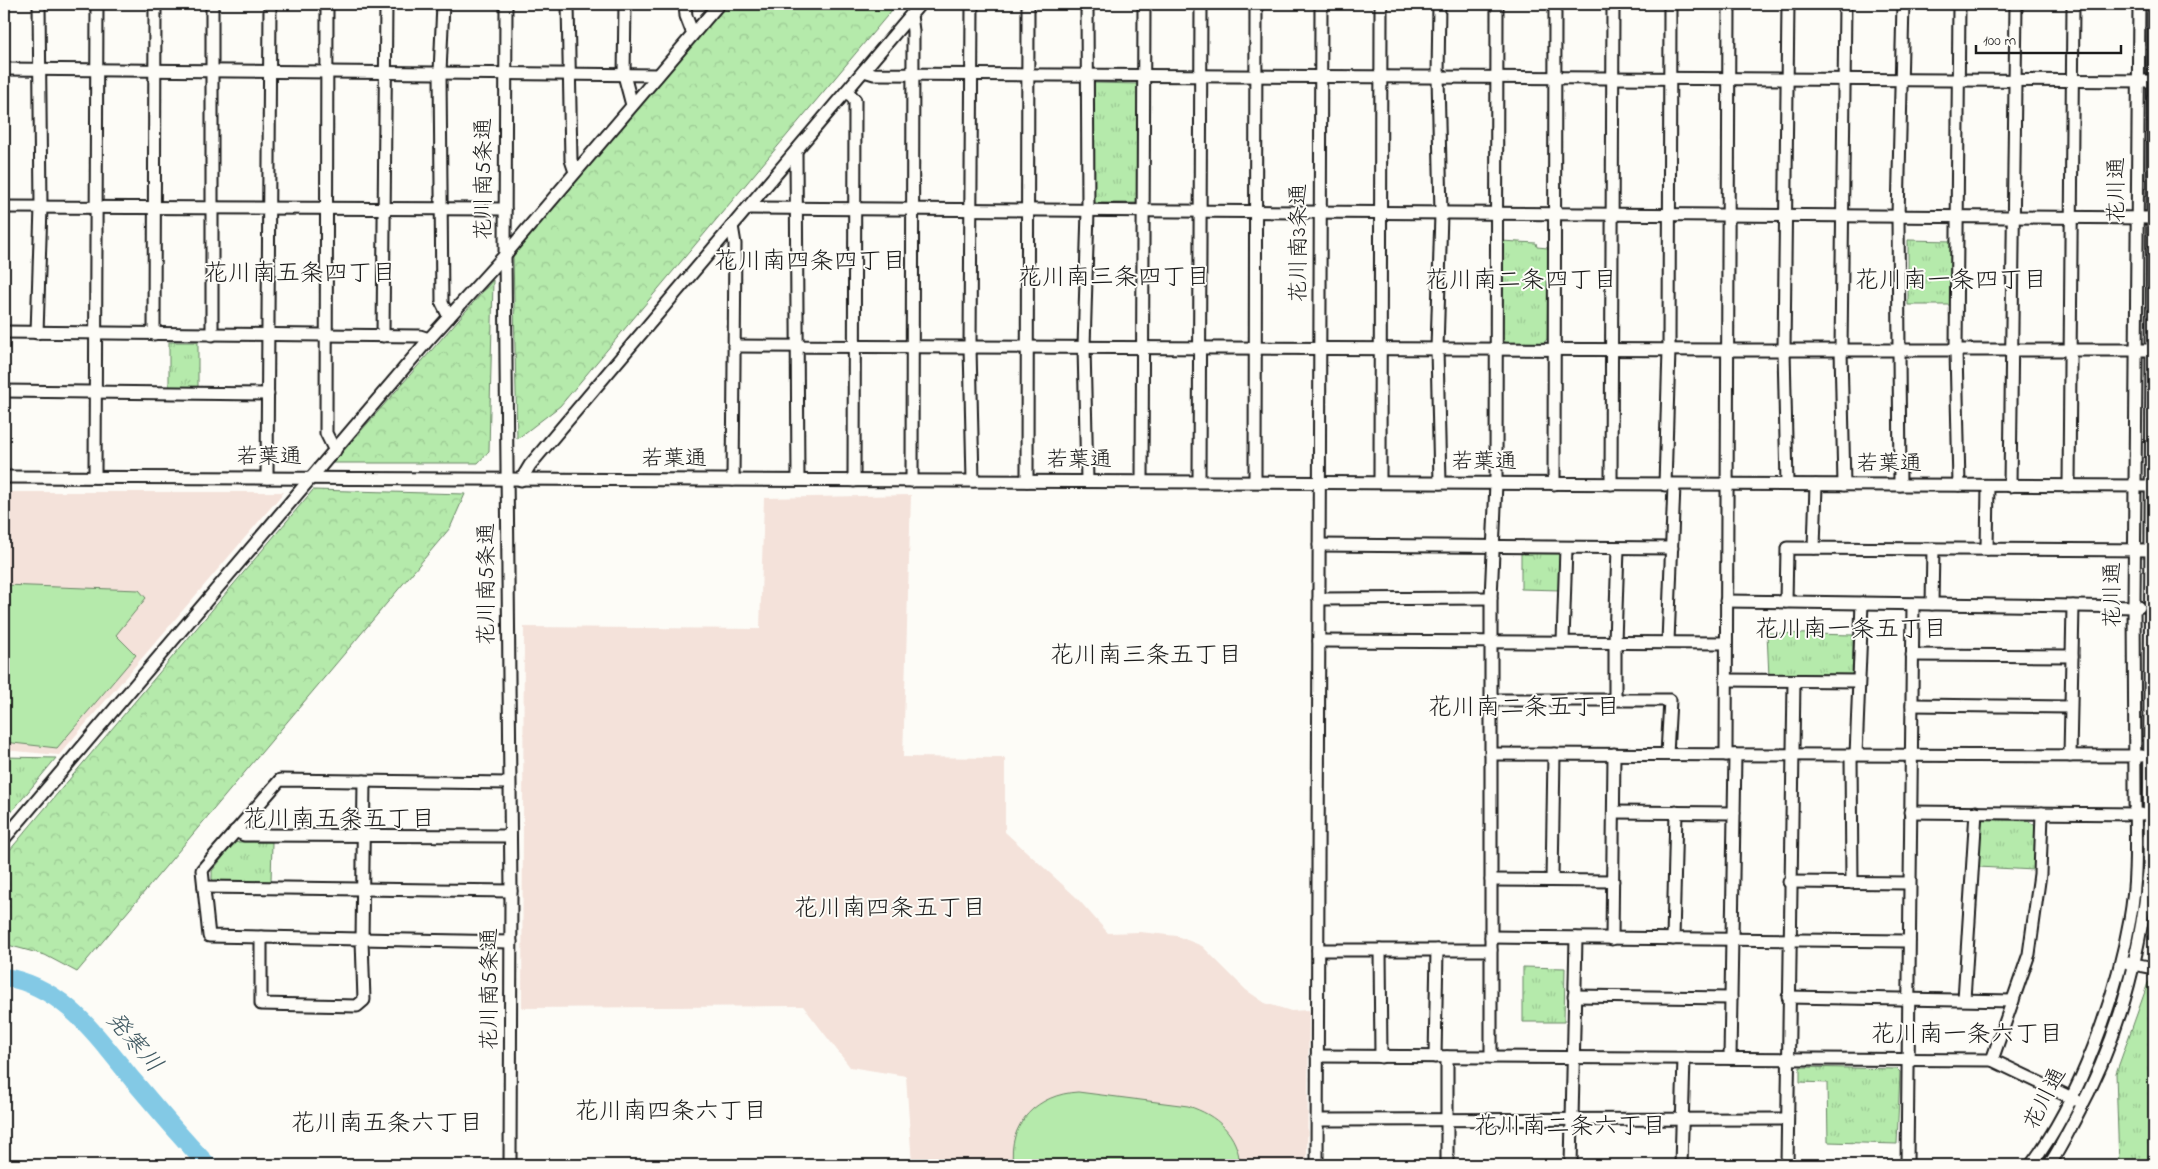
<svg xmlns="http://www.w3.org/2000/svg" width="2158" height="1169" viewBox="0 0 2158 1169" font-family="'Indie Flower','Klee One',sans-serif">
	<defs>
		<pattern id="grass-tufts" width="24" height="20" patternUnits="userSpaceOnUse" patternTransform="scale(1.25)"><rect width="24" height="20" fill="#b5eaab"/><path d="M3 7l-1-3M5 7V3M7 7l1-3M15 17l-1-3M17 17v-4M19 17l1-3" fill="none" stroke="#9bc893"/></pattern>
		<pattern id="forest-crowns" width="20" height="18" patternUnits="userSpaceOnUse" patternTransform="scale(1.25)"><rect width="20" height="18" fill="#b5eaab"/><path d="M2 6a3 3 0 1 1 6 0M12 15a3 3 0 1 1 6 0" fill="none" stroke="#9bc893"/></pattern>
	</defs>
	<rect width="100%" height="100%" fill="#fdfcf7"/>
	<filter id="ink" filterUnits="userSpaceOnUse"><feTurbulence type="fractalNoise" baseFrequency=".02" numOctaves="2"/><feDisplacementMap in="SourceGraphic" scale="10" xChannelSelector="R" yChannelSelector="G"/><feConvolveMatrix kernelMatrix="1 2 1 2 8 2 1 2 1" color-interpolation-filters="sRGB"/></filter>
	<g filter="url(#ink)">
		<g fill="#f4e2da">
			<path d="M4,492h280l-225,263 -55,-5z"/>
			<path d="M911,495l-8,262 102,1v74l71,65 32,36 32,-1 37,4 25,10 44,44 19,13 26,8 18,-1 -2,155h-395l-6,-89 -56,-9 -47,-61 -281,2 2,-381 236,2 4,-131z"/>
		</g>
		<g fill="url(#grass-tufts)" stroke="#688364">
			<path d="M1094,83l45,1 -2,119h-44z"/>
			<path d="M1908,240l44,1v64h-44z"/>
			<path d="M1501,241l35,2 1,4 11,1 -1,91 -4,5 -37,-1 -4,-5z"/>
			<rect x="169" y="342" width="29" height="45"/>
			<path d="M1556,550l5,5v35l-40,-1v-38z"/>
			<path d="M1767,633l86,2v38l-5,3 -79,1z"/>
			<path d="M4,757l52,1 -52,63z"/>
			<path d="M1983,819l46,2 6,5 -1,44 -56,-3 2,-45z"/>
			<path d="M239,842h33l-1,40h-56l-3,-3v-8l22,-28z"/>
			<path d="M1523,967l42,1 -1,54h-41z"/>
			<path d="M2154,978v187h-35l-3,-92 32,-90z"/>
			<path d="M1800,1067l97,2 3,3 -3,72 -69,-2 -1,-59 -27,-1z"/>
		</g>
		<g fill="url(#forest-crowns)" stroke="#688364">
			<path d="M727,4h170l-337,402 -43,33 -4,-184z"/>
			<path d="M493,280l-4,171 -11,12h-145z"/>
			<path d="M313,490l152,4 -15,34 -373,444 -32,-17 -41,-11v-87z"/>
		</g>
		<g fill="#b5eaab" stroke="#688364">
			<path d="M4,585l135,5 7,8 -30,37 20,20 -79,93 -53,-6z"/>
			<path d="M1078,1092l110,14c29,9 50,28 52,59h-227c-6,-42 25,-71 65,-73z"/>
		</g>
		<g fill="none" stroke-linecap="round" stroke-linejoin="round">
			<path stroke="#83c9e5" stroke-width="18" d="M4,977c59,9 92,58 128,102 25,29 49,59 76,86"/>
			<defs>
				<g id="minor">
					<path d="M327,4l-1,429 9,18"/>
					<path d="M443,4l-3,68 2,231 7,14"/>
					<path d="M506,4l-1,251 6,636 -1,274"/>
					<path d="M568,4l3,156 4,12"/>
					<path d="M625,4l-1,71 8,30"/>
					<path d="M685,4l1,12 7,18"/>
					<path d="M972,4l-2,343 3,134"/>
					<path d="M1439,4l-1,72 3,138 -4,135 3,134"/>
					<path d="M911,15l2,16 -1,450"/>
					<path d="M4,69l654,6"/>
					<path d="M864,71l10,3 1279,7"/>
					<path d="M847,91l8,9 -1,381"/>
					<path d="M796,151l2,329"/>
					<path d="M4,207l501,2"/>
					<path d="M748,208l1404,10"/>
					<path d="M732,226l3,18 -2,236"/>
					<path d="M4,332l416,4 9,3"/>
					<path d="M37,333l4,-126 -2,-203"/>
					<path d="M154,334l1,-330"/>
					<path d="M212,335v-331"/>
					<path d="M383,336l3,-332"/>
					<path d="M734,346l993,4h424"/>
					<path d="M4,391l264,3"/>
					<path d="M4,477l2150,9"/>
					<path d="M95,477l2,-473"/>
					<path d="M267,478l3,-474"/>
					<path d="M521,480l9,-15 390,-461"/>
					<path d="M1027,481l1,-477"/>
					<path d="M1087,481l-3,-134 4,-136 -1,-207"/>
					<path d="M1142,481l2,-477"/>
					<path d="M1199,481l2,-477"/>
					<path d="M1255,481l1,-477"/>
					<path d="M1380,482l1,-478"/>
					<path d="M1554,484l1,-480"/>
					<path d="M1611,484l2,-480"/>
					<path d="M1787,484l-3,-134 4,-346"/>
					<path d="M1665,485l4,-135 1,-346"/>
					<path d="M1844,485l-3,-135 4,-346"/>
					<path d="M1900,485l-2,-269 5,-212"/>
					<path d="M1959,485l-3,-135 3,-346"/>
					<path d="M2010,486l6,-482"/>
					<path d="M2069,486l4,-482"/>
					<path d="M1319,545l353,3"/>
					<path d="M1814,548l2,-63"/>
					<path d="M1987,549l1,-63"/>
					<path d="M1319,599l172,-1"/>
					<path d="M1726,601l413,6"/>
					<path d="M1786,602l1,-54 367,2"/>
					<path d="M1932,604l1,-55"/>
					<path d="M1319,641l407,2"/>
					<path d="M1563,641l3,-93"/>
					<path d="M1668,642l6,-157"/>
					<path d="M1912,655l160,1"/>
					<path d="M1726,680l132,1"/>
					<path d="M1491,700h179l-3,54"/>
					<path d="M1615,700v-58l3,-94"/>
					<path d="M1912,705l158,2"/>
					<path d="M1491,754l651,2"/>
					<path d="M1726,755l3,-751"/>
					<path d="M1851,755l1,128"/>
					<path d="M1856,755l6,-152"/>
					<path d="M2070,756l3,-150"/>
					<path d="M509,783l-229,-3 -78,90 7,66 302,6"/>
					<path d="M1614,812l120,1"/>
					<path d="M1910,812l231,2"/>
					<path d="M235,831l9,4 266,1"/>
					<path d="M4,839l425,-500 76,-84 214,-251"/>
					<path d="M1491,880l122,1"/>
					<path d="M1552,880l2,-126"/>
					<path d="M1789,882l120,1"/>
					<path d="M204,887l307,4"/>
					<path d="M261,937v67l96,2 7,-6 -2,-60 2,-159"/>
					<path d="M1491,937l418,4"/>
					<path d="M1612,939l2,-185"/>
					<path d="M1673,939l3,-127"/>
					<path d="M1318,950h173"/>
					<path d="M1380,950l1,107"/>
					<path d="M2128,963l26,5"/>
					<path d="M1574,996l157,2"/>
					<path d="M1788,997l225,4"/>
					<path d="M1964,999l12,-187"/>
					<path d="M1317,1056l675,4 84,40"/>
					<path d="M1435,1057l2,-107"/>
					<path d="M1447,1057v108"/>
					<path d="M1491,1057v-459l5,-115 1,-479"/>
					<path d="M1730,1058l5,-303"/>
					<path d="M1992,1060l37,-106 11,-80 2,-61"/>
					<path d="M1317,1120l470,-1"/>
					<path d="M1317,1165l4,-1161"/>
					<path d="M1571,1165l5,-227"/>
					<path d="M1681,1165l3,-107"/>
					<path d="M1787,1165l7,-484"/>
					<path d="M1907,1165l6,-561"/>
					<path d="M2031,1165c49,-65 85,-167 99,-246 8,-43 5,-88 5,-131 0,-61 -1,-123 -1,-184 1,-200 4,-400 5,-600"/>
					<path d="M2049,1165c10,-14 18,-31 26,-46 43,-79 64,-158 74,-247l5,-859"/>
				</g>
			</defs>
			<use href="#minor" stroke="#1c1c1c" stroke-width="15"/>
			<use href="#minor" stroke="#fdfcf7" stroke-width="11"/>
		</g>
	</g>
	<g text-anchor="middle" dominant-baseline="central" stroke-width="4" stroke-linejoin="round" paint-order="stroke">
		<g font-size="22" fill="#1c1c1c" stroke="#fdfcf7">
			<text transform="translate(485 179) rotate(-90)">花川南5条通</text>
			<text transform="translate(2118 190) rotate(-90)">花川通</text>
			<text transform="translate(1300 243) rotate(-90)">花川南3条通</text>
			<text x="269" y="458">若葉通</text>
			<text x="674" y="460">若葉通</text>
			<text x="1079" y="461">若葉通</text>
			<text x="1484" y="463">若葉通</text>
			<text x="1889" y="465">若葉通</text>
			<text transform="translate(488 584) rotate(-90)">花川南5条通</text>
			<text transform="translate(2114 595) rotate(-90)">花川通</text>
			<text transform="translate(491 989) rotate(-90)">花川南5条通</text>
			<text transform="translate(2046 1099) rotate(-63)">花川通</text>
		</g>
		<g font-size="24" fill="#1c1c1c" stroke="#fdfcf7">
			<text x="810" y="262">花川南四条四丁目</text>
			<text x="300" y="274">花川南五条四丁目</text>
			<text x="1114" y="278">花川南三条四丁目</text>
			<text x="1521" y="281">花川南二条四丁目</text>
			<text x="1951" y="281">花川南一条四丁目</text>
			<text x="1851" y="630">花川南一条五丁目</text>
			<text x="1146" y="656">花川南三条五丁目</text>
			<text x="1524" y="708">花川南二条五丁目</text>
			<text x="339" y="820">花川南五条五丁目</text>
			<text x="890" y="909">花川南四条五丁目</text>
			<text x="1967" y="1035">花川南一条六丁目</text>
			<text x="671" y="1112">花川南四条六丁目</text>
			<text x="387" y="1124">花川南五条六丁目</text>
			<text x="1570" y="1127">花川南二条六丁目</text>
		</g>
		<g font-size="24" font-style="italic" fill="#405962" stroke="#fdfcf7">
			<text transform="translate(133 1043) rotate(49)">発寒川</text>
		</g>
	</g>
	<rect width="2158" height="1169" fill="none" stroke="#fdfcf7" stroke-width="20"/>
	<rect x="10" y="10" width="2138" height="1149" fill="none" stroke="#1c1c1c" stroke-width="2" filter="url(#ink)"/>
	<path d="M1976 45v8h145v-8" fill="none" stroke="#1c1c1c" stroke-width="2.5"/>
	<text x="1983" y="45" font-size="15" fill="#1c1c1c" stroke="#fdfcf7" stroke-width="4" paint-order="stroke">100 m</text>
</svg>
